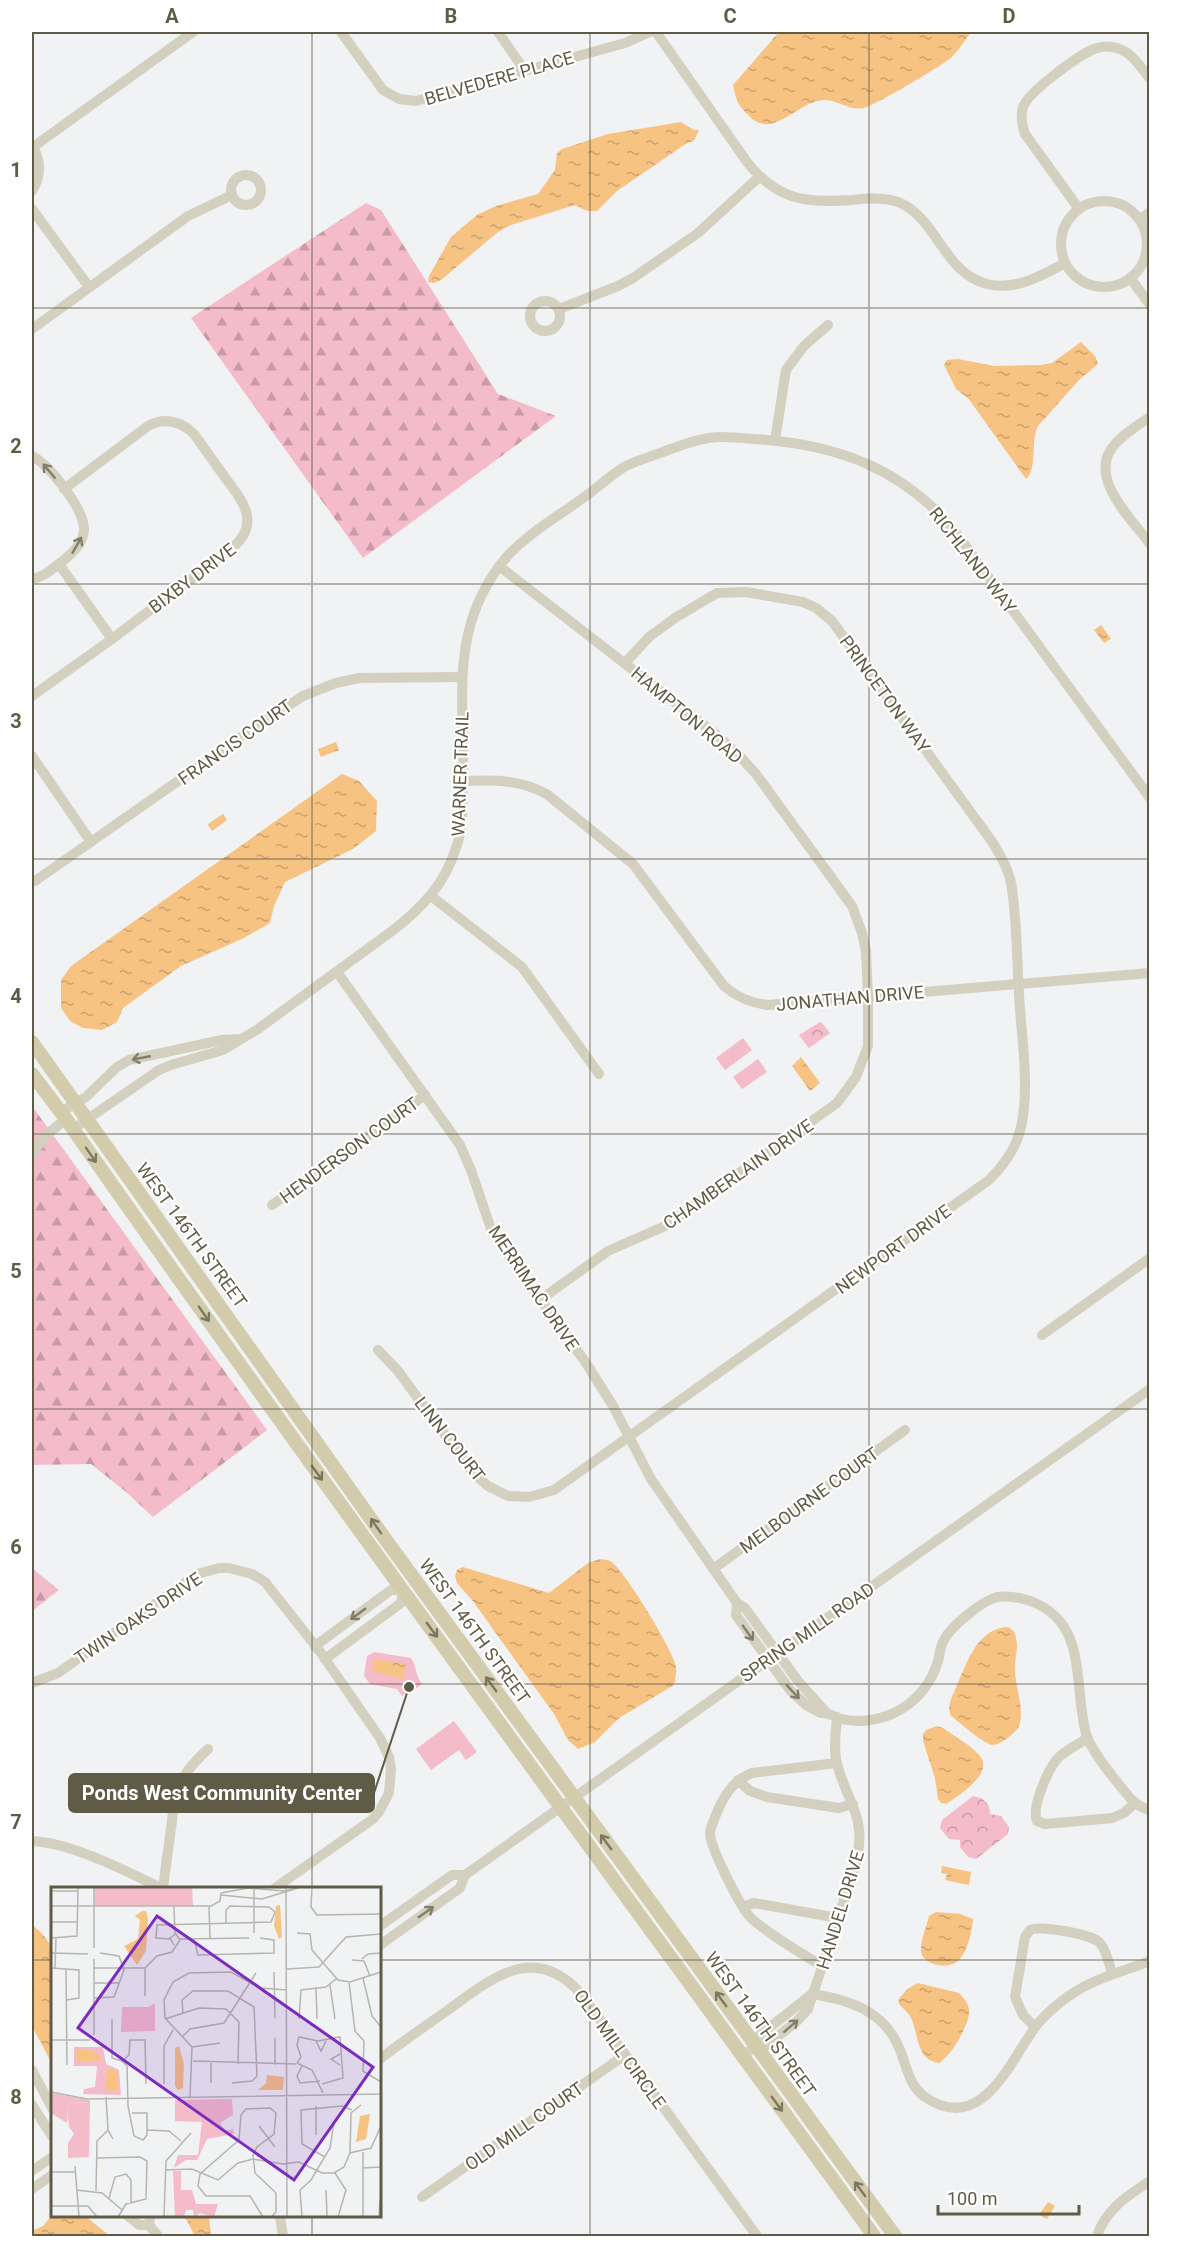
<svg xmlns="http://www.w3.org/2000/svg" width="1181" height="2268" viewBox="0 0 1181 2268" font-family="Roboto,sans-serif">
	<defs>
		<pattern id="forest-firs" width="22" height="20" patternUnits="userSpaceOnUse" patternTransform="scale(1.5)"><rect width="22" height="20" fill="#f4bbca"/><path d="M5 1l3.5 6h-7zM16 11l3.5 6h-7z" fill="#c99ba6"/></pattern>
		<pattern id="park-crowns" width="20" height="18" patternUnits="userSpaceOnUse" patternTransform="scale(1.5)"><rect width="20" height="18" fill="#f4bbca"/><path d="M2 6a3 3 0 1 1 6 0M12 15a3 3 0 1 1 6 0" fill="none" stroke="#c99ba6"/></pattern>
		<pattern id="water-ripples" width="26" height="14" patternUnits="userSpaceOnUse" patternTransform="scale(1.5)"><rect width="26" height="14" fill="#f6c383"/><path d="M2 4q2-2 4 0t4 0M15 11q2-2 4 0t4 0" fill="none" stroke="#cba16d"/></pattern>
	</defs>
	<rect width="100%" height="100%" fill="#f0f2f3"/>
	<g fill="url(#forest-firs)">
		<path d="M366,203l15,7 117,184 58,22 -193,142 -172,-240z"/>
		<path d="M32,1106l235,324 -114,87 -28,-26 -34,-27 -59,1z"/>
		<path d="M32,1568l27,22 -27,21z"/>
	</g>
	<g fill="url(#park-crowns)">
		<path d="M820,1022l2,1 8,10 -21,15 -10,-13z"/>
		<path d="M973,1796c11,2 17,7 17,18l11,2 8,11 -1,7 -32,25 -8,-2 -8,-10v-7l-11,-1 -9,-11 2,-8z"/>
	</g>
	<g fill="#f4bbca">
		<path d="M743,1038l9,12 -27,20 -9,-12z"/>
		<path d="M758,1059l9,13 -25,17 -9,-12z"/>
		<path d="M374,1652l37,6c6,9 4,17 11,26l-12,9 -1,-2 -7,5 -5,-7 -27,-5 -6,-8 3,-20z"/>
		<path d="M454,1721l23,31 -11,8 -7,-10 -28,20 -15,-21z"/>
	</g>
	<g fill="url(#water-ripples)">
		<path d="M779,32h192c-6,8 -12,18 -19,25 -10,9 -77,48 -88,51 -14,3 -27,-8 -40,-8 -27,1 -51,41 -75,16 -12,-13 -12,-13 -16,-31z"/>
		<path d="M681,122l13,8h5l-5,11 -7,2 -70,48 -20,20h-10l-12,-6 -64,20 -13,7 -57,48 -7,3 -6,-1 1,-6 22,-39 26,-22 19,-9 42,-12 17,-24 2,-17 5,-4 46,-15z"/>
		<path d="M1081,342l14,14 3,8 -18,15 -42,47c-8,15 0,43 -12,53l-58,-81 -12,-9 -12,-24 3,-5 11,-1 36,7 47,-1 11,-2z"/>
		<path d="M1101,625l10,14 -7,4 -10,-13z"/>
		<path d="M336,742l3,8 -18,7 -3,-8z"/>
		<path d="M342,774l17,7 18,20 -1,30 -23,18 -68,33 -11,24 -4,17 -26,15 -63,28 -58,42 -6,14 -15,8 -19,-2 -13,-7 -9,-13v-28l10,-14z"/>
		<path d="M223,814l4,6 -15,11 -4,-7z"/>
		<path d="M801,1057l19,26 -10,8 -18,-25z"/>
		<path d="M600,1559c3,1 7,0 10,2 12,5 65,92 66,106 1,5 -1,13 -2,18l-55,33 -24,24 -17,7 -10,-9 -14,-26 -82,-114 -15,-17 -2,-7 2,-6 6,-3 86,26 39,-30z"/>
		<path d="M1008,1627c5,3 7,5 8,11 3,11 -2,22 -1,32 0,17 10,40 4,56 -3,7 -19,19 -26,19 -8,0 -34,-23 -42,-29 -5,-11 2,-20 6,-31 10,-23 21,-57 51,-58z"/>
		<path d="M374,1659l32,5 -3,15 -31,-8z"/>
		<path d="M937,1726l6,2c11,8 28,17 37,28 14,18 -22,40 -34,48l-5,-1 -3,-4 -3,-21 -12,-37v-7l3,-4z"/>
		<path d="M942,1866l29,6 -2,13 -24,-5 2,-6 -6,-1z"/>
		<path d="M936,1912l24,2 13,5c-1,13 -6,37 -18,44 -11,6 -35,1 -34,-14 0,-11 6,-23 8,-33z"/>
		<path d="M32,1925c10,8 16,13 20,26v113l-20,-38z"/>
		<path d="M918,1983l41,10c4,4 9,10 10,16 2,14 -18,47 -30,54 -23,-3 -20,-28 -28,-45 -3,-8 -12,-10 -13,-18l9,-11z"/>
		<path d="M1048,2202l7,4 -8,13 -8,-4z"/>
		<path d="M52,2215l33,1 25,20h-78v-5l11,-5z"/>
		<path d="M179,2216h30l2,20h-16l-9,-17z"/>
	</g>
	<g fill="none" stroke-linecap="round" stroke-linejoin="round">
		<g stroke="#d4d0c0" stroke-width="10">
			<path d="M341,32l42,58 16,9 17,2 209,-58 25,-11"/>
			<path d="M498,32l27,39"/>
			<path d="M656,32l91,130c31,39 59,41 105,38 16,-2 31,-3 46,2 39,15 45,71 89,82 28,7 54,-8 78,-21"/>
			<path d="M32,146c10,15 9,30 0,45"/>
			<path d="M33,147l160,-115"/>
			<circle cx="246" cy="190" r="15"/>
			<circle cx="1104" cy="244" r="43"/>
			<path d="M32,209l57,78"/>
			<path d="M1079,209l-54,-75c-3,-9 -5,-18 -2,-27 5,-15 56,-52 71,-58 5,-2 13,-3 18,-2 18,2 28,19 38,32"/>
			<path d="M1140,219l10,-7"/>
			<path d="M1131,279l19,26"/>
			<circle cx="545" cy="316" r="15"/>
			<path d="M559,309l59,-23 15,-8 65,-45 61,-56"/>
			<path d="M32,329l156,-113 44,-21"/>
			<path d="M1150,417c-12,8 -25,16 -34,26 -31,32 14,74 34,101"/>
			<path d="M775,440l11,-70 18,-24 24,-21"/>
			<path d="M32,456c17,8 53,54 52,74 -1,15 -14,25 -24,33 -10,8 -17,14 -28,16"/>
			<path d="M59,564l53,75"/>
			<path d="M499,566l214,166 25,22 18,20 96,132 10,27 4,18 2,46v49l-12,31 -19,26 -172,123 -57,25 -68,49"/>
			<path d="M32,696l80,-57 120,-91c30,-25 10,-48 -8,-72 -10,-14 -20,-28 -30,-42 -13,-13 -30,-17 -46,-8l-84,63"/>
			<path d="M32,756l59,86"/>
			<path d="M463,781c31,-1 58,-2 85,14l85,69 91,122c14,12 27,17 44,19l382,-32"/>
			<path d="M35,881l216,-151 52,-34 33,-13 23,-5 103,-1"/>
			<path d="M431,896l91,71 77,107"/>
			<path d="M337,972l123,173 11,25 21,62 94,131 27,43 38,73 86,124 8,5 53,73 28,31"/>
			<path d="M61,1112l25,-15 31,-30 12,-7 93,-20 17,-1"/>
			<path d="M73,1129l86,-59 12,-5 52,-15 35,-21 134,-98c29,-22 53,-47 64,-83 7,-19 6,-40 7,-59 3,-82 -16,-153 37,-224 21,-28 56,-47 83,-67 14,-10 27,-22 41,-31 9,-5 21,-8 30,-12 21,-7 45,-18 67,-18 11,0 22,1 33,2 82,5 150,29 203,95l193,264"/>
			<path d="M32,1154l13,-18 21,-17"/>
			<path d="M272,1205l153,-110"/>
			<path d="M1042,1335l108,-77"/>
			<path d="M378,1350l20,21 75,102 15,13 20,10 21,1 25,-7 435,-310c14,-14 26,-29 31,-49 11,-41 1,-95 -1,-137 -2,-34 -2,-70 -7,-105 -2,-17 -10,-31 -19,-46l-161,-222 -16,-13 -13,-6 -57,-10 -29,1 -42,25 -26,19 -24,26"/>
			<path d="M713,1569l192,-139"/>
			<path d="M737,1603l-1,12 54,75 16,15 15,8c8,-1 13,4 21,6 20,5 44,0 61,-11 17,-11 29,-27 35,-47 2,-7 2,-15 6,-21 7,-14 38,-39 53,-43 7,-1 16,0 23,1 70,17 52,81 66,136 5,18 32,49 44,64l8,7 12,6"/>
			<path d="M315,1646l76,-56h12"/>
			<path d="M325,1659l76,-56 2,-13"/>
			<path d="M32,1683l26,-10 139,-99 22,-6h10l23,6 13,8 56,71 59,85 9,19 2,12 -2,24 -10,19 -6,7 -98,69"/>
			<path d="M1088,1738c-9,6 -20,11 -28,18 -11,10 -29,51 -23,65l8,3 67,-6 12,-5 11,-10"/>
			<path d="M738,1780l12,11 17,6 72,11 14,-4"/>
			<path d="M32,1841c40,2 92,29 129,47"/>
			<path d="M163,1888l12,-90c6,-22 17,-34 33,-49"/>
			<path d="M743,1907l11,-4 84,15"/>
			<path d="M380,1926l72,-51h13l685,-486"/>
			<path d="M380,1945l80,-57 5,-13"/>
			<path d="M823,1966c-17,-9 -60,-36 -73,-49 -10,-11 -39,-68 -40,-83 0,-6 3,-11 5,-17 8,-20 17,-36 37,-44l85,-10"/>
			<path d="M812,1994c38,6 73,17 88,56 7,17 9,36 25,47 57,39 85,-36 111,-71 7,-9 17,-18 26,-25 26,-21 57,-28 88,-40"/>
			<path d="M1035,2027l-12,-12 -8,-18 10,-60 5,-7c10,-5 62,4 70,13 7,8 9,21 12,31"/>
			<path d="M759,2044l1,-9 52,-41"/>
			<path d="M742,2056l17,-12 8,1 30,-24 11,-12 48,-145c11,-48 -7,-57 -19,-100 -4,-15 -1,-31 0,-47"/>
			<path d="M380,2059c22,-17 45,-33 68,-49 44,-32 87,-69 134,-15l175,241"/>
			<path d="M32,2070l20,38"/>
			<path d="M32,2105l20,31"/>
			<path d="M32,2171l20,-14"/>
			<path d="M32,2189l20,-14"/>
			<path d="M422,2197l203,-142"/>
			<path d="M128,2216l11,9h10"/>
			<path d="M150,2216l-1,9 9,11"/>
			<path d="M280,2216l3,20"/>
			<path d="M1097,2236c9,-27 30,-40 53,-55"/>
		</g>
		<g stroke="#d2ccad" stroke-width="14">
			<path d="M32,1042l351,494 512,700"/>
			<path d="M32,1074l34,45c264,377 538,746 808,1117"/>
		</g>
	</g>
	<defs><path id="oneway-shaft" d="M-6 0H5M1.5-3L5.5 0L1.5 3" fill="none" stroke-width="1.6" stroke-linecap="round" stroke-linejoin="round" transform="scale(1.5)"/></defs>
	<g stroke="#837e6b">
		<use href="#oneway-shaft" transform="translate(49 471) rotate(-130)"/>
		<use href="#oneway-shaft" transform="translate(77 545) rotate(-60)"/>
		<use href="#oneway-shaft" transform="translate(141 1058) rotate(169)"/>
		<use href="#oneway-shaft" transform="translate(358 1614) rotate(144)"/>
		<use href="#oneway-shaft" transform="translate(748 1633) rotate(55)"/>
		<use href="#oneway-shaft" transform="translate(793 1692) rotate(47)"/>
		<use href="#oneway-shaft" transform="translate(426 1912) rotate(-35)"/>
		<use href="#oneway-shaft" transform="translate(791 2026) rotate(-41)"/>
	</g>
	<g stroke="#7c7760">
		<use href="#oneway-shaft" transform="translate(91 1155) rotate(55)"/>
		<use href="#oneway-shaft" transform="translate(204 1314) rotate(55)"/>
		<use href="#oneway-shaft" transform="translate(317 1473) rotate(54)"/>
		<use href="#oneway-shaft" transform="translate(376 1526) rotate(-125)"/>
		<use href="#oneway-shaft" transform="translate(432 1630) rotate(54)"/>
		<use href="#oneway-shaft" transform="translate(491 1684) rotate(-126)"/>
		<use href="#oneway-shaft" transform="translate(606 1842) rotate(-126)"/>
		<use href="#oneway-shaft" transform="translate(721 1999) rotate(-126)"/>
		<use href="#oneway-shaft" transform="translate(777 2104) rotate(54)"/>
		<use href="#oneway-shaft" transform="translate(860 2189) rotate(-126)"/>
	</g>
	<path fill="none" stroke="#605b46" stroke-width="1.5" stroke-opacity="0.55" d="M312,32v1856M590,32v2204M869,32v2204M32,308h1118M32,584h1118M32,859h1118M32,1134h1118M32,1409h1118M32,1684h1118M32,1960h20M380,1960h770M312,2216v20"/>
	<g text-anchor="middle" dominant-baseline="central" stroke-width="4.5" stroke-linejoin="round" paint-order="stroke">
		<g font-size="18" fill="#605b46" stroke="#fff">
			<text transform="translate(499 78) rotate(-16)">BELVEDERE PLACE</text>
			<text transform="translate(973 560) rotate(52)">RICHLAND WAY</text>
			<text transform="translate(192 578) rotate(-37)">BIXBY DRIVE</text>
			<text transform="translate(885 694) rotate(54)">PRINCETON WAY</text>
			<text transform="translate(687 715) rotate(40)">HAMPTON ROAD</text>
			<text transform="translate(235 742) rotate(-35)">FRANCIS COURT</text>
			<text transform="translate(460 774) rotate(-88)">WARNER TRAIL</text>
			<text transform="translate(850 998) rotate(-5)">JONATHAN DRIVE</text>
			<text transform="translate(349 1150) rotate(-36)">HENDERSON COURT</text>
			<text transform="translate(738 1174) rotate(-35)">CHAMBERLAIN DRIVE</text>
			<text transform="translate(192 1235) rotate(54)">WEST 146TH STREET</text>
			<text transform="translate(893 1249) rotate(-36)">NEWPORT DRIVE</text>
			<text transform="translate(534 1288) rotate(56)">MERRIMAC DRIVE</text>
			<text transform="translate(450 1439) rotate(52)">LINN COURT</text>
			<text transform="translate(809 1500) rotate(-36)">MELBOURNE COURT</text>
			<text transform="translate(138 1618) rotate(-34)">TWIN OAKS DRIVE</text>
			<text transform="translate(475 1631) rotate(54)">WEST 146TH STREET</text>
			<text transform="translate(807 1632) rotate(-35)">SPRING MILL ROAD</text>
			<text transform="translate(840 1910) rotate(-73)">HANDEL DRIVE</text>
			<text transform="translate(761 2024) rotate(54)">WEST 146TH STREET</text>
			<text transform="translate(620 2049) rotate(54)">OLD MILL CIRCLE</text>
			<text transform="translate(524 2126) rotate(-35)">OLD MILL COURT</text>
		</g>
	</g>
	<g transform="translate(51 1887)">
		<rect width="330" height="330" fill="#f0f2f3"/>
		<path d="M23,160h29l3,17 13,6 2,25 -38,-1 1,-5 11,-2 2,-21h-23zM0,206l39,7v2l-22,1 -1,20 -16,-10z" fill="#f4bbca"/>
		<path d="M104,116v28l-34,1 1,-25h27zM181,212l1,16 -13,8 5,8 8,-2 1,5 -27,5 -10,21h-11l-12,8 4,-13h20l4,-33 -27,-1v-21zM39,215l-1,55 -21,1v-15l6,-9 -5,-7 -2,-24zM122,284h8v19h11l4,14h22l-4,13 -14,-4 -6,4 -1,-7h-7l-2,7h-9z" fill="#f4bbca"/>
		<path d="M44,0h97l1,19h-98z" fill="#f4bbca"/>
		<path d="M47 9a8 8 0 1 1 16 0a8 8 0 1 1-16 0Z" fill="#f4bbca"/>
		<path d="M229,18l2,32 -3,2 -5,-13 2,-20zM91,24h4l2,8 -2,32 -9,14 -13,-19 14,-7 2,-19 -5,-4zM128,159l5,18 -1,24 -5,2 -3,-4v-38zM35,162l14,6 1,5 -24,2 -1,-12zM56,181l11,4 -1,20 -12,-2zM216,188l17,2 -1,13h-25l8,-7zM319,227l-4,25 -10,3 4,-26z" fill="#f6c383"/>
		<path fill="none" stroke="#b6b6ae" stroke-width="1.5" d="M203,0v46M235,0l1,330M261,0l-1,20 6,8 64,-1M0,4h27M170,6l27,-5 37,3 12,-3M170,8l41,4 39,-12M0,19h160l9,-5 1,-8M123,20l1,27M158,20l1,32M0,35v-35M0,35h27M246,46l13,1 2,16 26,30 12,2 31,-10M0,51l26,-2 1,-49M119,52l-14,-1 1,-13 114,-3 4,-10 -6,-5 -39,-1 -4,4v13M129,52l69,-1M143,52l4,16 76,-2v-13l-14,-2M43,61v-61M0,66l37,1M43,72v76M311,72l6,-5 13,-1M301,73l12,1 6,15M0,81l28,2v28l-13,2M4,81l1,-30M15,81l1,97M43,81h51M94,81l12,-12 15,-4 8,-12 -4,-6 -6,4 4,7M236,82l32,-2 27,-30 35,-3M223,85l1,46M312,91l9,38 9,11M298,95l6,49 9,10M43,96h26M279,98l5,34M265,100l1,32M94,109v-28M43,111l20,-1 10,-27 -5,-14 -19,-3M132,126l-1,-13 11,-9h35l26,16 3,69 -5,5 -20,2M61,132v39l10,3M114,132l34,-11 27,1 13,13 -1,42M248,132l2,-29 25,-3 10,-8M132,149l7,-7 34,-6 32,-50M224,151v27M0,153h39M265,154l5,10 5,-10M313,154l-1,30 18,11M141,160l28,-4M78,168l-7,6 5,5 1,40 6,30 9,4 4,-5v-22h-15M78,168l1,-15h15l1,44M142,174l103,3M160,174v22M246,176l4,-6 -4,-12 2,-8 19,4 22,-4 3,41 -21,6M246,176l15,7 11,23M289,178l-9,-6 9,-5M251,179l-5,10 3,7 20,-2M113,197v-38l9,-16M0,205l36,7 294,-5M55,210l2,33 5,9M139,210l2,-50 -27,-29 -1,-18 9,-18 16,-9 42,-1 29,16 27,2M265,219v29M208,239l16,21M96,243l22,1 12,10M312,265v65M299,266l1,-40 10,-8M274,270l-23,-13 -1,-34 41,-4 10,4M46,271l43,-1 7,4 -1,38 -20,5 -8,13M24,279l4,51M312,281l18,-1M114,283l27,-1 26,11 20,-17 15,-4 30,5 16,-2 23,11h12l10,-6 6,-14 21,-5 10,-22M0,285h24M284,286l11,17 -8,27M25,303l26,3 20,17M275,303l1,27M45,304l1,-50 11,-11M58,311l6,-21 11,-3 5,6v23M0,319h37l9,11M113,330l2,-56 25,-28M212,330l-13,-21h-44l-8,-10 2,-12 39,-34 2,-25 5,-6 24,-1 6,5 -2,21 -17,13 -4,8 2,18 21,20v19l-5,5M251,330l-2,-27 11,-10 19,-32 4,-26M328,330l1,-18"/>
		<path fill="#7b2cbf" fill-opacity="0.15" stroke="#7b2cbf" stroke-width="3" d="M106,29l216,151 -79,113 -216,-152z"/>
		<rect width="330" height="330" fill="none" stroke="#605b46" stroke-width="3"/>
	</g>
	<path fill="none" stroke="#605b46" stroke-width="2" d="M409 1687L374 1793"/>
	<circle fill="#605b46" stroke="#fff" stroke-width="2" cx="409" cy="1687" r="6"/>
	<rect fill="#605b46" stroke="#605b46" stroke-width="2" x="69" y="1774" width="305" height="38" rx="6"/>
	<g font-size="20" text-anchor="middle" font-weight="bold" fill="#fff">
		<text x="222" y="1800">Ponds West Community Center</text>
	</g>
	<rect width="1181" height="2268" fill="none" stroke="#ffffff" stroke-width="66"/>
	<path d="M938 2205v9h141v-9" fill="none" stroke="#605b46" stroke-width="3"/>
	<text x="947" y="2205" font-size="18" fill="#605b46" stroke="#ffffff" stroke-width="4.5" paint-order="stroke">100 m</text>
	<rect x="33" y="33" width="1115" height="2202" fill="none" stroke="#605b46" stroke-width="2"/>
	<g font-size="20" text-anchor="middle" font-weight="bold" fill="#605b46">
		<text x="172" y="23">A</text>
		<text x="451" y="23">B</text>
		<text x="730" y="23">C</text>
		<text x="1009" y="23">D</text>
		<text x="16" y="177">1</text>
		<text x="16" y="453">2</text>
		<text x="16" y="728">3</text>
		<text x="16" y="1003">4</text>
		<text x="16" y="1278">5</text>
		<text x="16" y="1554">6</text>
		<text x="16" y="1829">7</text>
		<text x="16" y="2104">8</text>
	</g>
</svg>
